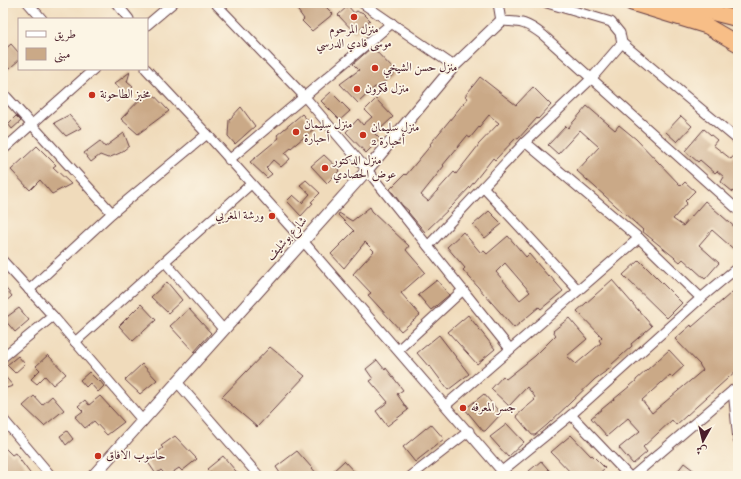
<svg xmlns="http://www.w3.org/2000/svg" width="741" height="479" viewBox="0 0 741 479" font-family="'Sorts Mill Goudy',Amiri,serif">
	<rect width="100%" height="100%" fill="#fcf5e5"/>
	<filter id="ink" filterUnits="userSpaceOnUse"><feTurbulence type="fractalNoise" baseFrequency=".025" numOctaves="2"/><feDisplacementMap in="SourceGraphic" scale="8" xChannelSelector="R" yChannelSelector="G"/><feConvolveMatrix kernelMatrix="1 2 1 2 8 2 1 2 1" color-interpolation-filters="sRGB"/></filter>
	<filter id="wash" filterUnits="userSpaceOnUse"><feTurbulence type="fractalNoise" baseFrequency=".012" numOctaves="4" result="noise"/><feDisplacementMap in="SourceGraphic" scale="16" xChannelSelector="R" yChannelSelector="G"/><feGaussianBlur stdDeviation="0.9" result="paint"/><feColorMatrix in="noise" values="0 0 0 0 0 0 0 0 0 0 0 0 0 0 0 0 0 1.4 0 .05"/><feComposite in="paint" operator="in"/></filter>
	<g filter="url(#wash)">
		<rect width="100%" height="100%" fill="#f0dbbb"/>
		<g id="blocks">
			<g fill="#caa987" fill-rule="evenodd">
				<path d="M302,3h20l11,11 -21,17 -10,-10 2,-2 -8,-11z"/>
				<path d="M348,6l6,7 3,-2 3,2 2,-1 8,8 -15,13 -17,-18z"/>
				<path d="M11,44l8,9v7l-16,14v-23z"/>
				<path d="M372,47l24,25 -19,16 -2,-1 -17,16 -18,-19 19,-14 -6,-6z"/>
				<path d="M130,72l-3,10 6,5 -7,7 -12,-10z"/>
				<path d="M480,77l36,28 17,-18 18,18 -13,14 -1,-1 -19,21 -2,-1 -21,22 -2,-2 -23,29 -18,19 -27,26 -17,-20 1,-1 -7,-6 -12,-16 15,-15 1,1 25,-30 -1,-1 38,-46 -3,-2zM489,115l10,8 -21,22v1l-22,28 -2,-2 -26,29 -7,-6 23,-29 -1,-1 24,-29 3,2z"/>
				<path d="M149,90l20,21 -31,23 -17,-15z"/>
				<path d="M331,92l19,19 -10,9 -19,-19z"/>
				<path d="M376,99l17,18 -18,17 5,5 -14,14 -20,-21 12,-13 5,6 9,-8 -7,-7z"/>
				<path d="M587,106l28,24 4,-5 17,14 45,47 4,-4 10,9 -10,10 2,2 -14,16 10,7 22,-25 33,29v23l-26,-23 -13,15 20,18 -14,16 -22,-20 -3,3 -38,-31 1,-1 -66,-59 22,-24 -19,-17 -22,24 -10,-9 18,-19 2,2z"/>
				<path d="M241,107l14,19 -20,18 -7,-8 1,-16z"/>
				<path d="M302,114l13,14 -30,25 5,6 -9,8 -8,-7 -7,8 6,6 -5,4 -17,-16 29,-24 -2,-3z"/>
				<path d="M69,115l12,13 -15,8 -12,-13z"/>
				<path d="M16,116l5,5 -9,8 -4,-5z"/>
				<path d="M681,116l11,10 -15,16 -11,-10z"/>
				<path d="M704,129l13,11 -4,5 18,14 7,-8v35l-5,6 -12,-10 3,-5 -7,-6 -2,2 -15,-13 -2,2 -13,-11z"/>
				<path d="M124,133l5,13 -9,7 -12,5 -8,-3 -9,7 -7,-9 16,-12 5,6z"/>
				<path d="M37,146l19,19 -3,2 18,17 -19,10 -12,-14 -10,10 -19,-20z"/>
				<path d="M324,155l16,15 -13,13 -16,-17z"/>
				<path d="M306,180l14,13 -9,9 2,1 -12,13 -14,-15 6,-6 9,8 8,-9 -10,-9z"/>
				<path d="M370,207l2,4 37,35 -3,4 19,22 -24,21 19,22 -19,16 -33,-36 3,-2 -18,-19 21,-23 -9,-9 -21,26 -13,-14 23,-23 -16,-16 1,-2 13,8z"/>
				<path d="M489,211l13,13 -17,14 -12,-13z"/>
				<path d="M463,232l18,21 3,-2 3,3 21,-18 18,21 3,-3 20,23 1,-1 13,15 -22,18 -2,-2 -25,21 -51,-58 2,-2 -18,-21zM505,263l25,29 -10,8 -24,-28z"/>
				<path d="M639,260l43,43 -15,15 -44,-43z"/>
				<path d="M437,280l12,15 -18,15 -13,-15z"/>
				<path d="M612,280l40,46 -21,18 1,2 -21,19 1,2 -17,12 -48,46 -12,10h-3l-16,-19 19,-16 -1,-1 1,-2 -8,-10 -18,19 -18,-17 12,-13 3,3 29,-23 21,-21 -3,-4 16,-13 18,21 -20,17 9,8 25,-21 -2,-3 3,-3 -25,-26z"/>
				<path d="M167,282l15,18 -14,13 -17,-16z"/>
				<path d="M3,285l9,11 -9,8z"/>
				<path d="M738,287v82l-62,56 -4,-5 -29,27 4,5 -14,12 -14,-16 21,-17 -12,-13 -21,18 -16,-18 45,-37v-1l33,-30 15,16 -12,11 -2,-2 -28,25 10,13 51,-43 -3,-4v-1l-25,-26 16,-14 1,2z"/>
				<path d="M141,304l15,16 -23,21 -14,-15z"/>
				<path d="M19,308l10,12 -14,12 -11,-13z"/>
				<path d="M189,309l22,24 -17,19 -24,-26z"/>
				<path d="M468,315l27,34 -18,15 -29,-32z"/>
				<path d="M439,335l30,39 -21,16 -18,-24 -1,1 -12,-14z"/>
				<path d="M270,347l35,29 -48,51 -35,-30z"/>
				<path d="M48,355l18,19 -13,11 -8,-9 -8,8 -6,-5 9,-9 -4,-4z"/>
				<path d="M18,356l7,8 -10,9 -8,-8z"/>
				<path d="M377,360l8,10 1,-2 17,22 -6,4 11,16 -21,16 -11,-15 12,-9 -18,-21 3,-2 -7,-10z"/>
				<path d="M142,364l15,16 -17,14 -15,-14z"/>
				<path d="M89,372l10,10 1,-1 4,5 -6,6 -8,-9 -4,4 -6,-7z"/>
				<path d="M3,374l10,12 -10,3z"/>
				<path d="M484,394l17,20 -16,17h-2l-18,-22z"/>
				<path d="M34,396l8,9 10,-9 12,14 -20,16 -21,-20z"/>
				<path d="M100,396l24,26 -17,13 -13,-14 -9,7 -10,-11 8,-6 -5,-5 7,-6 4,5z"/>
				<path d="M431,424l13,15 -29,23 -12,-15z"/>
				<path d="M507,424l17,18 -16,15 -18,-20z"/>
				<path d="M67,431l6,8 -7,6 -6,-9z"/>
				<path d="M571,435l20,21 1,-1 13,13 -9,8h-22l-23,-24z"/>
				<path d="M175,436l22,23 -15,12 -3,-3 -12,8 -6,-6 -5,4 -9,-13 16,-13 -2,-2z"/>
				<path d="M3,446l9,9 3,-2 17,23h-29z"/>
				<path d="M297,451l22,25h-37l-6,-9z"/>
				<path d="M223,456l17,20h-26l-7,-7z"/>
				<path d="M344,461l14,15h-23l-3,-4z"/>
				<path d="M541,461l13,15h-31z"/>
				<path d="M684,463l17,13h-27z"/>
			</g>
		</g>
	</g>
	<g filter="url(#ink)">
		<use href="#blocks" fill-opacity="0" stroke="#633b41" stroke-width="1"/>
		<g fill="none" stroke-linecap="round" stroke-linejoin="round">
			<defs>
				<g id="minor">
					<path d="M28,3l14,16"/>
					<path d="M116,3l13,16"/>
					<path d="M215,3l90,94 62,73 143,179"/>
					<path d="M362,3l92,63"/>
					<path d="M498,3l3,18c21,1 25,1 42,14l195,175"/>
					<path d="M147,25l26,-22"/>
					<path d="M622,43l116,97"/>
					<path d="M146,69l61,65 96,107 203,235"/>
					<path d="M3,93l109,120"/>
					<path d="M525,142l114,96 62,60"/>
					<path d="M3,150l91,-81"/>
					<path d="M229,160l163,-137"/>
					<path d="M483,187l95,103"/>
					<path d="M428,246l97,-104 66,-63 31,-36 -2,-10 -9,-11 -64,-19"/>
					<path d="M3,261l50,55 90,105"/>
					<path d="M165,262l58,67"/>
					<path d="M29,290l83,-77 95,-79"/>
					<path d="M75,342l176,-158"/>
					<path d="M398,350l65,-60"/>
					<path d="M3,357l50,-41"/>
					<path d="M177,382l82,94"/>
					<path d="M733,390l5,50"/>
					<path d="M446,405l193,-167"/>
					<path d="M571,415l58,61"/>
					<path d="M3,419l48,57"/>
					<path d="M502,471l69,-56 130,-117 37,-31"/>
					<path d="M411,476l58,-45"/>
					<path d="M633,476l105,-90"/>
				</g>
				<path id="tertiary" d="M93,476l274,-306 87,-104 47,-45"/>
				<g id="trunk">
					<path d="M632,3l75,23 31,18"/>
					<path d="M675,3l63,16"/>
				</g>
			</defs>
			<use href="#minor" stroke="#633b41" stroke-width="11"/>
			<use href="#tertiary" stroke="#633b41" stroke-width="13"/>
			<use href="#trunk" stroke="#633b41" stroke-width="17"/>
			<use href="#minor" stroke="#fff" stroke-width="9"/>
			<use href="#tertiary" stroke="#fff" stroke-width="11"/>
			<use href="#trunk" stroke="#f7be87" stroke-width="15"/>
		</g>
	</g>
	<g fill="#c8321e" stroke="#fcf5e5" stroke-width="1.5">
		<circle cx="354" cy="17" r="4"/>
		<circle cx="375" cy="68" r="4"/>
		<circle cx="357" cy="89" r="4"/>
		<circle cx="92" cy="95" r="4"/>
		<circle cx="296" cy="132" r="4"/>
		<circle cx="363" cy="135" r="4"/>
		<circle cx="325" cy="168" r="4"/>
		<circle cx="272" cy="216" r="4"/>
		<circle cx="463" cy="408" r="4"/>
		<circle cx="98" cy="456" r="4"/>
	</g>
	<g text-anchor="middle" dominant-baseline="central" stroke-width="3.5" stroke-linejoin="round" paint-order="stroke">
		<g font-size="12" fill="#4a1f2b" stroke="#fcf5e5" text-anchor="start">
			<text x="354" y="30" text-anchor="middle">منزل المرحوم<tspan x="354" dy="14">موسى فادي الدرسي</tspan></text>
			<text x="383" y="68">منزل حسن الشيخي</text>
			<text x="365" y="89">منزل فكرون</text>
			<text x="100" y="95">مخبز الطاحونة</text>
			<text x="304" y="125">منزل سليمان<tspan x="304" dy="14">أحبارة</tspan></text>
			<text x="371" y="128">منزل سليمان<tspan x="371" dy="14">أحبارة 2</tspan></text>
			<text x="333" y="161">منزل الدكتور<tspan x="333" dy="14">عوض الحصادي</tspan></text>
			<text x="264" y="216" text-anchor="end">ورشة المغربي</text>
			<text x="471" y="408">جسر المعرفه</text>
			<text x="106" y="456">حاسوب الافاق</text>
		</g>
		<g font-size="12" fill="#4a1f2b" stroke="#fcf5e5">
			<text transform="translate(287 239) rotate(-48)">شارع بوشليف</text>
		</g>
	</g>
	<rect width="741" height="479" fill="none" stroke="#fcf5e5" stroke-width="16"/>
	<rect x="18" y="18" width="130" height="52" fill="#fcf5e5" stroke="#b59f9b"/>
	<rect x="26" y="31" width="20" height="6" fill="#ffffff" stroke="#b59f9b"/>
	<text x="54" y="38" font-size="12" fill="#4a1f2b">طريق</text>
	<rect x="26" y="48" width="20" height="12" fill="#caa987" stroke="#b59f9b"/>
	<text x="54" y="58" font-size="12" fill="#4a1f2b">مبنى</text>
	<g transform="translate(703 441) rotate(188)" stroke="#fcf5e5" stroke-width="3" paint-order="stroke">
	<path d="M0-3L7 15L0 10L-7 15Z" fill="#4a1f2b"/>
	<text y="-6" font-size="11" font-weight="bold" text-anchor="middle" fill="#4a1f2b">ش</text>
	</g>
</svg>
